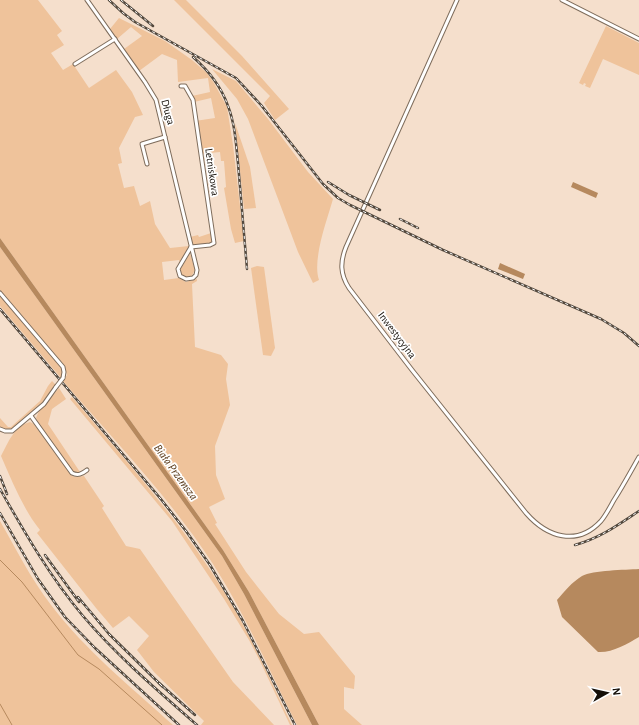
<svg xmlns="http://www.w3.org/2000/svg" width="639" height="725" viewBox="0 0 639 725" font-family="'Alegreya Sans',sans-serif">
	<rect width="100%" height="100%" fill="#f5dfcc"/>
	<g fill="#efc39b">
		<path d="M0,0h38l24,31 -5,4 7,10 -13,8 12,17 10,-6 16,24 27,-18 16,22 11,23 -8,2 -16,31 3,15 -4,1 6,24 10,-2 6,20 10,-5 5,23 15,24 19,-2v2l-10,14v-2l-17,2 2,18 15,-2 7,4 11,-3v2l-5,3 3,63 26,8 7,9 -2,15 4,26 -15,41 1,29 9,24 -16,8 8,16 -2,1 31,48 33,42 25,20 15,-2 36,44 -1,13 -10,-2v22l18,16h-43l-70,-133 -26,-42 -223,-312z"/>
		<path d="M174,0h12l56,56 47,53 -14,11 -11,-17 6,-7z"/>
		<path d="M119,18l46,23 27,19 15,13 7,10 13,24 6,38 11,96 -9,2 -4,-14 -7,-41 2,-1 -2,-26h-3l-1,-9 -20,2 -5,-33 20,-3 -4,-20 -17,4 -2,-6 18,-4 -2,-14 -30,4 -1,-22 -15,-6 -23,17 -15,-22 18,-13 -11,-9 -14,12 -7,-10z"/>
		<path d="M606,26l33,17v32l-36,-16 -13,29 -5,-2 1,-2 -2,-1 -1,2 -4,-2z"/>
		<path d="M212,69l24,12 32,38 40,53 25,27c-6,21 -21,61 -14,81l-6,3 -15,-31 -50,-133 -11,-20z"/>
		<path d="M235,123l15,44 6,41 -12,1z"/>
		<path d="M211,233l1,9 -1,1 -19,3 -2,-9 8,-2 1,2z"/>
		<path d="M0,247l222,309 22,38 68,131h-15c-28,-54 -51,-110 -84,-161 -43,-66 -99,-124 -150,-183l4,-6 -3,-10 -64,-75z"/>
		<path d="M190,253l5,17 -4,7 -6,1 -4,-3 -1,-7 2,-1z"/>
		<path d="M257,266l7,1 11,81 -4,8 -8,-1 -12,-87z"/>
		<path d="M0,295l61,72 2,6 -2,5 -61,-72z"/>
		<path d="M52,381l4,4 -14,19 -30,25 -5,2 -7,-3v-10l8,9h3l29,-26 8,-15z"/>
		<path d="M59,388l7,11 -14,10 -4,15 32,48 -2,1h-5l-36,-51 -1,-4 3,-7 7,-7z"/>
		<path d="M72,397c53,63 108,123 151,193 27,43 47,90 69,135h-2l-30,-64 -11,-21 -25,-41 -52,-78 -102,-122z"/>
		<path d="M30,422l4,2 38,52 4,1 8,-1 20,30 -2,2 24,38 14,3 93,133 41,43h-73l3,-4 -50,-49 -17,-22 12,-14 -20,-20 -16,12 -17,-20 -59,-75 3,-3c-17,-21 -28,-49 -39,-74 7,-13 13,-30 29,-34z"/>
		<path d="M0,521c16,28 31,58 51,84 34,45 80,82 122,120h-173z"/>
	</g>
	<g fill="#b6895e">
		<path d="M573,182l25,11 -2,5 -25,-11z"/>
		<path d="M0,238l223,312 26,42 70,133h-7l-68,-131 -22,-38 -222,-309z"/>
		<path d="M500,263l25,11 -2,5 -25,-10z"/>
		<path d="M639,569v68c-12,7 -27,16 -41,15l-36,-35 -5,-17c7,-8 15,-18 25,-24 11,-6 43,-6 57,-7z"/>
	</g>
	<g fill="none" stroke-linecap="round" stroke-linejoin="round">
		<g stroke="#b6895e" stroke-width="1">
			<path d="M0,560l22,22 56,73 21,14 63,56"/>
			<path d="M0,704l12,21"/>
		</g>
		<defs>
			<g id="street">
				<path d="M87,0l58,82 11,18 41,170 -1,5 -3,3 -7,1 -6,-3 -2,-7 13,-22"/>
				<path d="M457,0l-111,247c-6,15 -6,27 3,41l63,82 114,143c21,24 51,34 75,8 5,-6 9,-14 13,-21 9,-14 17,-29 25,-43"/>
				<path d="M562,0l77,39"/>
				<path d="M75,64l40,-25"/>
				<path d="M181,86h4l8,14 21,143 -4,2 -19,2"/>
				<path d="M147,164l-5,-20 23,-7"/>
				<path d="M0,293l63,74 1,5 -1,6"/>
				<path d="M31,416l41,57c6,3 10,1 15,-3"/>
				<path d="M0,429l5,2h7l32,-27 12,-17"/>
			</g>
		</defs>
		<use href="#street" stroke="#7e6c5b" stroke-width="5"/>
		<use href="#street" stroke="#fff" stroke-width="3"/>
		<defs>
			<g id="rail">
				<path d="M109,0l14,13 12,9 101,56 25,27 62,79 15,14 12,7 93,45 158,69 23,14 15,13"/>
				<path d="M121,0l32,26"/>
				<path d="M193,57c16,14 28,29 35,49 7,18 8,38 10,57 3,35 6,71 9,106"/>
				<path d="M328,182l21,13 31,15"/>
				<path d="M400,219l18,9"/>
				<path d="M0,309l160,189 26,33 24,34 33,56 52,104"/>
				<path d="M0,476l7,18"/>
				<path d="M0,489c25,44 50,88 83,127 34,40 74,74 114,109"/>
				<path d="M0,513l38,66 27,38 30,31 84,77"/>
				<path d="M575,545c25,-7 43,-20 64,-34"/>
				<path d="M45,555l34,47"/>
				<path d="M78,597l31,37 54,53"/>
				<path d="M159,683l36,32"/>
			</g>
		</defs>
		<use href="#rail" stroke="#52483d" stroke-width="2.5"/>
		<use href="#rail" stroke="#fff" stroke-width="1" stroke-dasharray="3" stroke-linecap="butt"/>
		<defs>
			<path id="street-bridge" d="M56,387l7,-9"/>
		</defs>
		<use href="#street-bridge" stroke="#7e6c5b" stroke-width="5" stroke-linecap="butt"/>
		<use href="#street-bridge" stroke="#fff" stroke-width="3"/>
	</g>
	<g text-anchor="middle" dominant-baseline="central" stroke-width="3.5" stroke-linejoin="round" paint-order="stroke">
		<g font-size="11" fill="#140e07" stroke="#fff">
			<text transform="translate(168 112) rotate(75)">Długa</text>
			<text transform="translate(212 172) rotate(82)">Letniskowa</text>
			<text transform="translate(397 335) rotate(53)">Inwestycyjna</text>
		</g>
		<g font-size="12" font-style="italic" fill="#573716" stroke="#fff">
			<text transform="translate(176 472) rotate(54)">Biała Przemsza</text>
		</g>
	</g>
	<g transform="translate(607 693) rotate(82)" stroke="#ffffff" stroke-width="3" paint-order="stroke">
	<path d="M0-3L7 15L0 10L-7 15Z" fill="#140e07"/>
	<text y="-6" font-size="11" font-weight="bold" text-anchor="middle" fill="#140e07">N</text>
	</g>
</svg>
